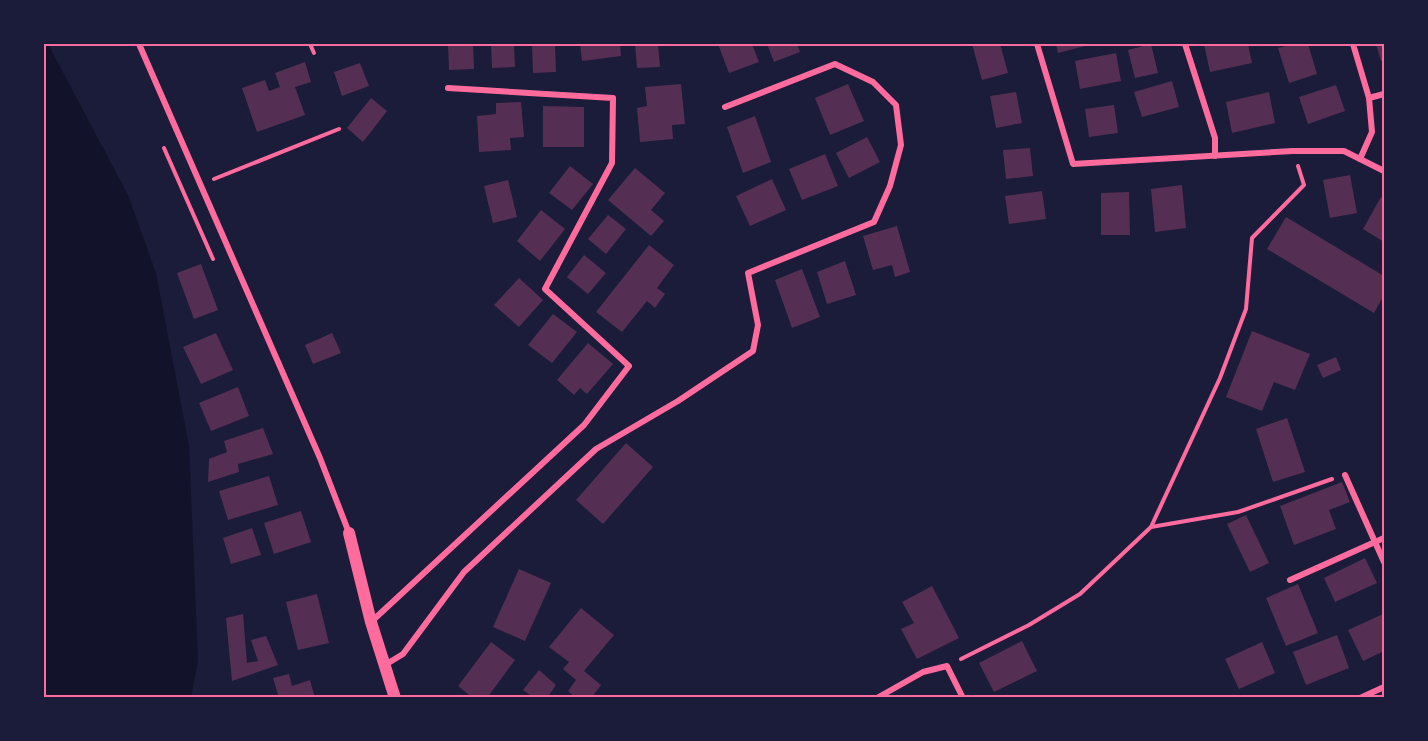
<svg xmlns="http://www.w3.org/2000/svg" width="1428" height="741" viewBox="0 0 1428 741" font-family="'Fira Sans',sans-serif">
	<rect width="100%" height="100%" fill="#1b1b3a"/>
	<path fill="#12122b" d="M44,44h4l80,151 28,78 33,173 9,215 -7,36h-147z"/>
	<g fill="#542f53">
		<path d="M448,44h25l1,25 -25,1z"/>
		<path d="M491,44h23l1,23 -23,1z"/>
		<path d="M532,44h34l-11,2 1,26 -23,1z"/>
		<path d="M580,44h40l1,12 -39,5z"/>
		<path d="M635,44h23l2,23 -23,1z"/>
		<path d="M718,44h34l7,18 -30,11z"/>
		<path d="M767,44h30l3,8 -26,10z"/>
		<path d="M972,44h28l8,29 -26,7z"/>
		<path d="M1056,44h28l1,2 -27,7z"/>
		<path d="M1151,44l7,29 -23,5 -7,-28z"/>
		<path d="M1204,44h44l4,19 -42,9z"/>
		<path d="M1293,44h15l9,30 -28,9 -11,-35z"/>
		<path d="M1376,44h8v16l-3,1z"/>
		<path d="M1116,53l5,28 -41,8 -5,-28z"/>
		<path d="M305,62l6,20 -16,5 10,28 -48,17 -15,-44 23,-8 4,11 11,-4 -5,-14z"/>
		<path d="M360,63l9,23 -27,10 -8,-24z"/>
		<path d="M1172,81l7,26 -37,10 -8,-25z"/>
		<path d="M681,84l4,40 -13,1 1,14 -33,3 -3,-34 10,-2 -2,-19z"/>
		<path d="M848,84l16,37 -34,14 -15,-37z"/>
		<path d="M1336,85l9,26 -37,13 -9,-27z"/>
		<path d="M1016,92l6,31 -26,5 -6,-32z"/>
		<path d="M1269,92l6,31 -43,10 -6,-31z"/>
		<path d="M371,98l16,13 -24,31 -16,-14z"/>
		<path d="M521,102l3,35 -14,1 1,12 -32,2 -2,-36 19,-2v-11z"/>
		<path d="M1114,105l4,28 -29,4 -4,-28z"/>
		<path d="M543,106l41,1v40h-41z"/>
		<path d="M755,116l16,46 -28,11 -16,-46z"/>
		<path d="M867,137l13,25 -31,16 -13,-25z"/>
		<path d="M1030,148l3,28 -27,3 -3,-29z"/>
		<path d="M825,154l13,32 -36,14 -13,-31z"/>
		<path d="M570,166l23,18 -21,26 -23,-17z"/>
		<path d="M635,168l30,25 -14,17 13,11 -13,15 -43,-36z"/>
		<path d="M1350,175l7,38 -27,5 -7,-38z"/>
		<path d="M772,179l14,31 -36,16 -14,-30z"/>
		<path d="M508,180l9,37 -24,6 -9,-37z"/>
		<path d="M1182,185l4,43 -31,4 -4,-43z"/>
		<path d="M1042,191l4,28 -37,5 -4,-28z"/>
		<path d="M1129,192l1,43h-29v-42z"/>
		<path d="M1381,197l3,2v43l-21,-13z"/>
		<path d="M541,210l24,19 -25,32 -23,-20z"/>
		<path d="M608,215l18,14 -20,25 -18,-15z"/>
		<path d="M1286,217l98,59v19l-10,18 -107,-64z"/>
		<path d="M897,226l13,46 -15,5 -3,-12 -19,5 -10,-34z"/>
		<path d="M649,245l25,20 -17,23 8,6 -10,14 -8,-7 -25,31 -26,-20z"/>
		<path d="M584,255l22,18 -18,21 -21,-17z"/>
		<path d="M845,261l11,34 -29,9 -10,-32z"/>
		<path d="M201,264l17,46 -24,9 -17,-46z"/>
		<path d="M802,269l18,48 -28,11 -17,-48z"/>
		<path d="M519,278l24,22 -24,27 -25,-22z"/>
		<path d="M553,314l24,18 -25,31 -24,-18z"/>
		<path d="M1252,331l58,23 -15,36 -21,-8 -12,29 -36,-14z"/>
		<path d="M216,333l17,37 -32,14 -18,-37z"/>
		<path d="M332,333l9,20 -28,11 -8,-19z"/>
		<path d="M588,343l25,21 -26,30 -7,-6 -6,7 -17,-15z"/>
		<path d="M1336,357l5,13 -18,8 -6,-13z"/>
		<path d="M238,387l11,29 -38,15 -12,-28z"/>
		<path d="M1287,418l18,54 -32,10 -17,-53z"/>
		<path d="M263,428l10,26 -35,10 1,8 -31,10 1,-23 18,-7 -3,-11z"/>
		<path d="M626,443l27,24 -50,57 -27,-24z"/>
		<path d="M269,476l9,29 -50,15 -9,-29z"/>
		<path d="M1342,482l8,20 -21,8 7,19 -42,16 -14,-39z"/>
		<path d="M301,511l10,31 -37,12 -10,-31z"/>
		<path d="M1246,515l23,48 -19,9 -23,-48z"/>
		<path d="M252,528l9,27 -30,9 -8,-26z"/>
		<path d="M1365,558l12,25 -42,19 -11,-24z"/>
		<path d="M519,569l32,14 -26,58 -32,-14z"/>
		<path d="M1298,584l20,49 -32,13 -20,-48z"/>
		<path d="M932,586l27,52 -42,21 -16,-30 13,-6 -12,-21z"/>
		<path d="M317,594l12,49 -31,7 -12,-48z"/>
		<path d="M581,608l33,27 -30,36 17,14 -10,13h-15l-8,-7 8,-11 -13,-11 6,-7 -20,-15z"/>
		<path d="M243,614l4,49 11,-2 -7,-21 15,-4 12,29 -46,16 -6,-63z"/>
		<path d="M1383,614l1,37 -21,10 -15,-31z"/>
		<path d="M1337,635l12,33 -43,17 -13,-33z"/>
		<path d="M1022,641l15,30 -43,21 -15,-29z"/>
		<path d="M491,642l24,18 -28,38h-14l-15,-12z"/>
		<path d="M1262,642l13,31 -36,16 -14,-30z"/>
		<path d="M539,670l17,15 -9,13h-13l-11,-8z"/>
		<path d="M289,674l3,12 18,-6 5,18h-36l-6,-20z"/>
	</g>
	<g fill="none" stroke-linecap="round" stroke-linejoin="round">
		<g stroke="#ff6b9d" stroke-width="4">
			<path d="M310,44l4,9"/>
			<path d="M164,148l49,111"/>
			<path d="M214,179l125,-50"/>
			<path d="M1151,527l69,-149 26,-69 6,-71 52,-53 -6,-19"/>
			<path d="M961,659l68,-34 51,-31 71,-67 87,-15 94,-33"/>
		</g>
		<g stroke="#ff6b9d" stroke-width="6">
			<path d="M139,44l181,414 29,75"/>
			<path d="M1037,44l36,120 220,-13h51l40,20"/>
			<path d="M1185,44l30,94v18"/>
			<path d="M1353,44l16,54 3,34 -12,27"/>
			<path d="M1369,98l15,-4"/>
			<path d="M1384,538l-9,4 9,20"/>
			<path d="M1290,580l85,-38 -30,-67"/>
			<path d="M371,622l213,-197 45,-59 -84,-77 67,-126 1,-65 -165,-10"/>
			<path d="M385,665l18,-11 61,-82 132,-123 82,-48 75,-50 5,-26 -10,-52 126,-51 16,-36 11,-41 -5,-40 -23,-23 -38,-18 -110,43"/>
			<path d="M877,698l46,-26 24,-6 16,32"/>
			<path d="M1360,698l24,-11"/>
		</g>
		<path stroke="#ff6b9d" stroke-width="12" d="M349,533l22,89 24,76"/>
	</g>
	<rect width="1428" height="741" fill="none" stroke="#1b1b3a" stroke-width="90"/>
	<rect x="45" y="45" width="1338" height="651" fill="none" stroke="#ff6b9d" stroke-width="2"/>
</svg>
